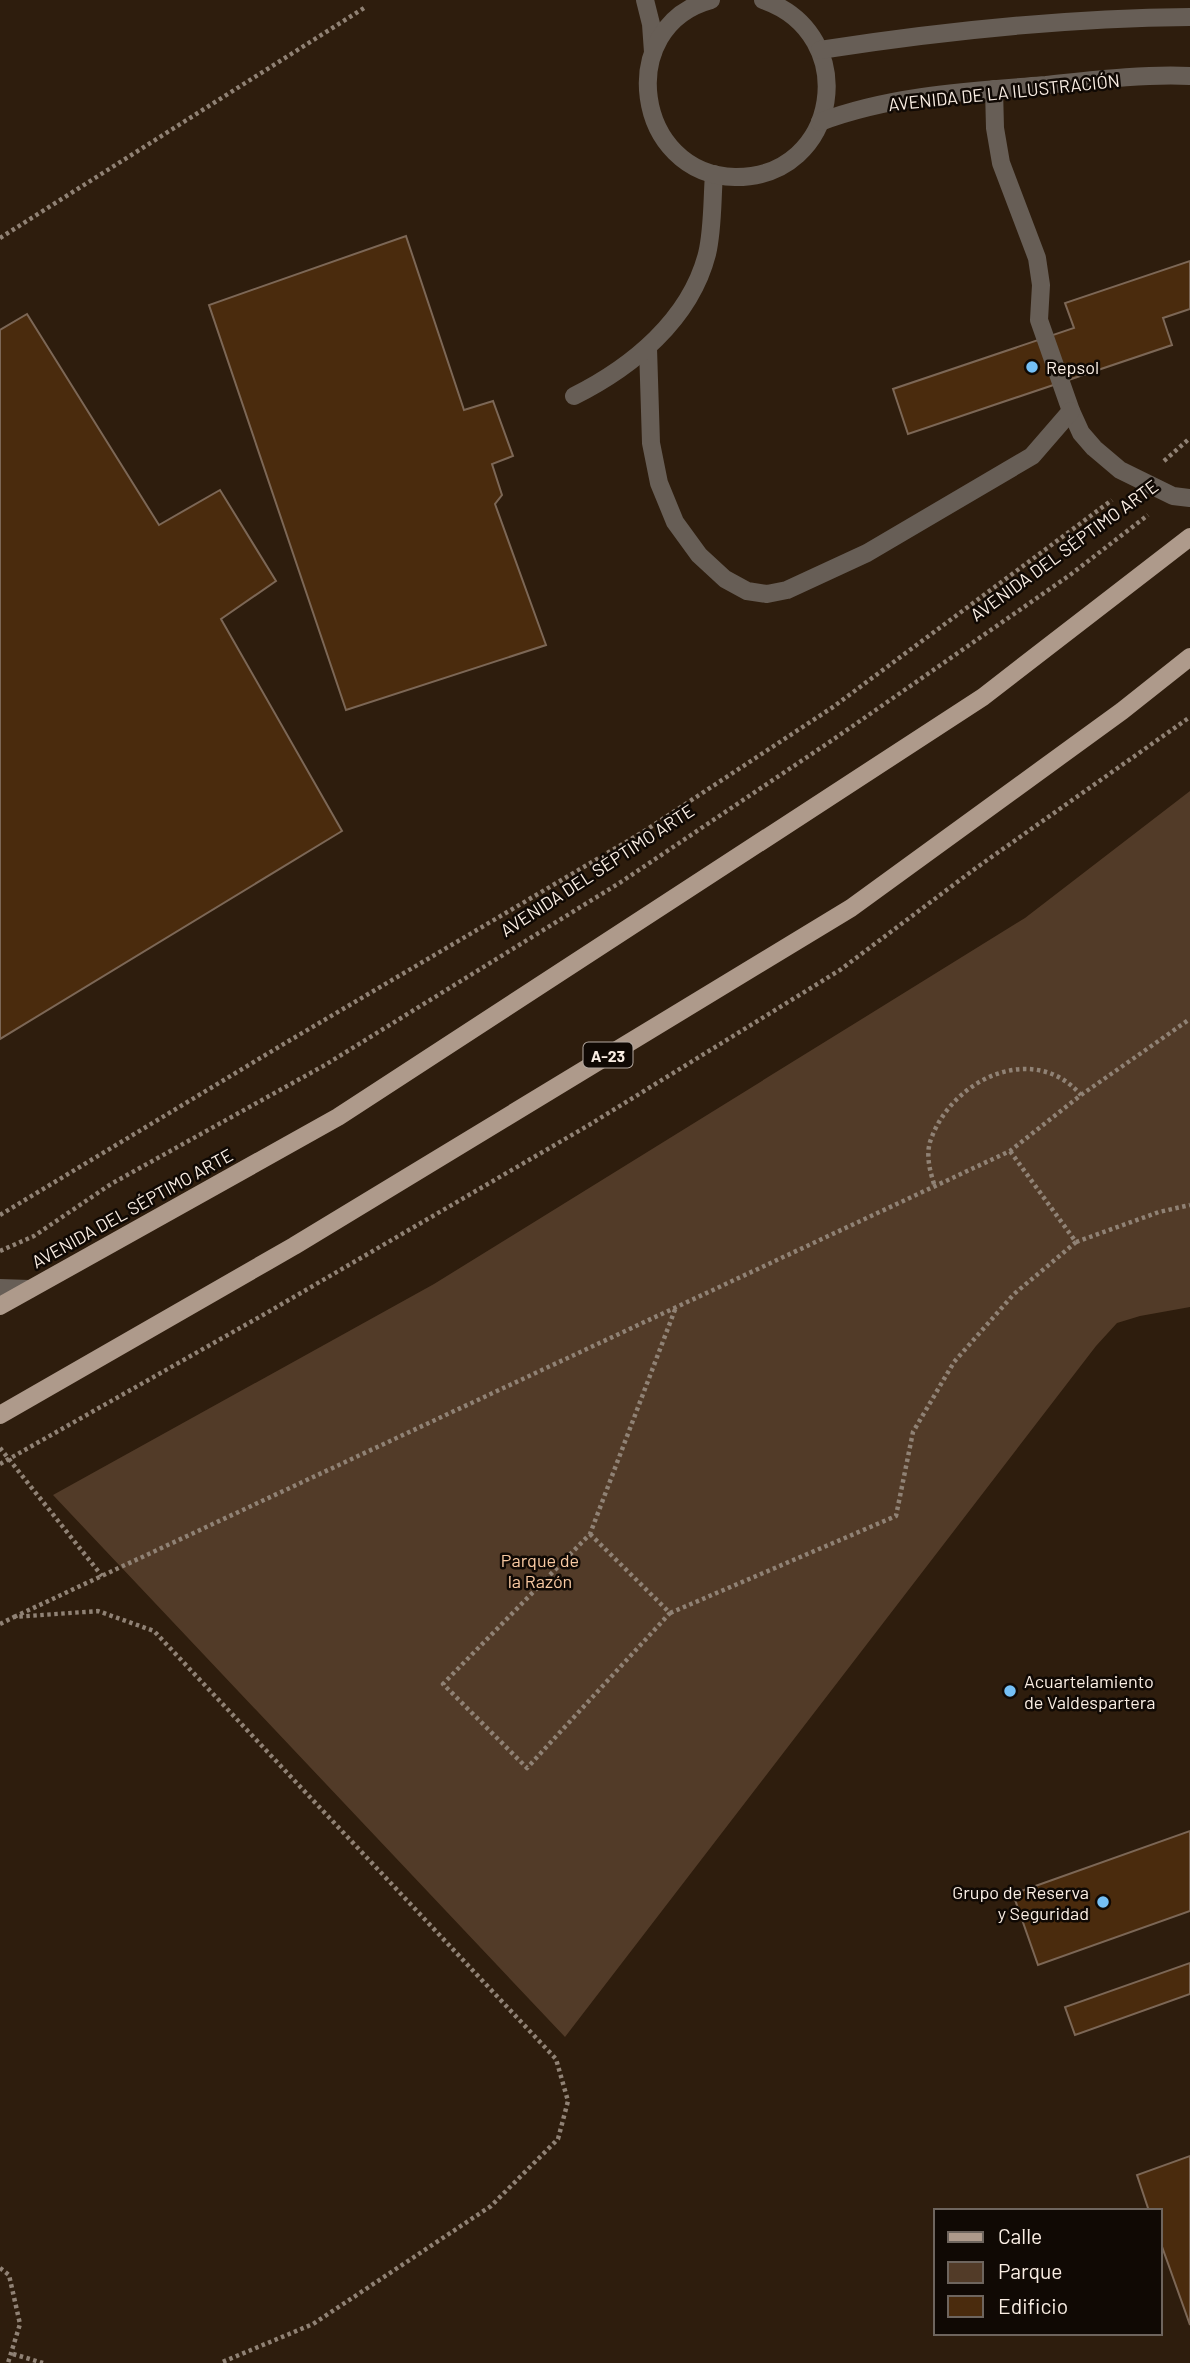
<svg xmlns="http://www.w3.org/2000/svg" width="1190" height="2363" viewBox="0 0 1190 2363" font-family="Barlow,sans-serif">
	<rect width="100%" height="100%" fill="#2e1d0d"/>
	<path fill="#523b28" d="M1190,791v516l-50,9 -23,7 -21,23 -531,691 -512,-542 381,-211 591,-366z"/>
	<g fill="#4a2b0d" stroke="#7c6756" stroke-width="2">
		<path d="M406,236l58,174 29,-9 20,55 -21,8 10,31 -7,9 51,141 -200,65 -137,-405z"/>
		<path d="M1190,261v48l-27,9 9,27 -264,89 -15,-45 181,-61 -9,-25z"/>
		<path d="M27,314l132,211 61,-35 56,91 -55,38 121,212 -342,208v-709z"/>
		<path d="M1190,1831v80l-152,54 -25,-71z"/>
		<path d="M1190,1963v31l-115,41 -10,-28z"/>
		<path d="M1190,2156v169l-30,-84v-30h-11l-12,-36z"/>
	</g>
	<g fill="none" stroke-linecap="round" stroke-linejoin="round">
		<g stroke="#908275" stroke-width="4.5" stroke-dasharray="3.5 3.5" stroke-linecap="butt">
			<path d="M0,238l364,-230"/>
			<path d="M1164,461l26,-23"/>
			<path d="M934,1184c-4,-13 -8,-28 -4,-42 20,-62 103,-102 151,-47"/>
			<path d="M0,1215l287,-173 356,-210 190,-125 279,-207"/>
			<path d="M1076,1242l83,-30 31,-7"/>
			<path d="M0,1251l34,-15 77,-52 214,-119 296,-183 213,-143 236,-164 78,-60"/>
			<path d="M0,1448l102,128"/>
			<path d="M0,1464l263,-149 326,-190 251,-155 136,-102 214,-151"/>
			<path d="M590,1534l80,79 -143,155 -84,-84 147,-150 86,-227"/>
			<path d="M670,1613l226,-97 17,-84 41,-70 60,-68 62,-52 -66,-91"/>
			<path d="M14,1617l996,-466 71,-56 109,-76"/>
			<path d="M0,1624l14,-7 84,-6 56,20 402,428 12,42 -10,38 -67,67 -178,118 -93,39"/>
			<path d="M0,2268l9,7 11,49 -12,39"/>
			<path d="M13,2354l30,9"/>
		</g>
		<g stroke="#675e56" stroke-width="18">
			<path d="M994,89l1,39 6,35 36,95 4,27 -2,35 32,91 10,22 13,15 26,22 53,26 17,2"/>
			<path d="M648,348l3,95 8,40 16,39 24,33 26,24 22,12 20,3 20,-4 80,-37 165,-97 39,-45"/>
			<path d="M574,396c58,-29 116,-76 133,-142 6,-25 5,-54 7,-80"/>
		</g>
		<path stroke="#675e56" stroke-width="18" d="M0,1288l30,1"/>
		<g stroke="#675e56" stroke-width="18">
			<path d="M645,0l6,24 2,28"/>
			<path d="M711,0c-97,26 -77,175 24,177 105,1 127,-143 28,-177"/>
			<path d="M820,50c123,-19 245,-32 370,-33"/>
			<path d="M820,122c71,-27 151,-31 226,-37 48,-5 96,-11 144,-9"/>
		</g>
		<g stroke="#ae9a8b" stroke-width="18">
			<path d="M0,1306l338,-189 645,-420 207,-160"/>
			<path d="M0,1415l294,-169 557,-338 271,-197 68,-54"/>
		</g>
	</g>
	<g fill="#75c0f6" stroke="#100904" stroke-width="2.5">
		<circle cx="1032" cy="367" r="7"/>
		<circle cx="1010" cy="1691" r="7"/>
		<circle cx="1103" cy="1902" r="7"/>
	</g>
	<g text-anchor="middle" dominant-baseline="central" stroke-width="5" stroke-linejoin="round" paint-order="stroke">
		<rect fill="#100904" stroke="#b4a9a1" stroke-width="2" x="583.5" y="1042.5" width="49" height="25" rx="5"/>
		<g font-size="16" font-weight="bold" fill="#faeee4">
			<text x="608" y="1055">A-23</text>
		</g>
		<g font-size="18" fill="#faeee4" stroke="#100904">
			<text transform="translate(1004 92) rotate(-6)">AVENIDA DE LA ILUSTRACIÓN</text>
			<text transform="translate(1064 550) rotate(-36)">AVENIDA DEL SÉPTIMO ARTE</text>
			<text transform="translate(597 870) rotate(-33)">AVENIDA DEL SÉPTIMO ARTE</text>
			<text transform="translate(132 1208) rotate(-29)">AVENIDA DEL SÉPTIMO ARTE</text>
		</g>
		<g font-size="18" fill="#faeee4" stroke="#100904" text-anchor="start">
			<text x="1046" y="367">Repsol</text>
			<text x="1024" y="1681">Acuartelamiento<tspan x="1024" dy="21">de Valdespartera</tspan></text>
			<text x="1089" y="1892" text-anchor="end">Grupo de Reserva<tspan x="1089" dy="21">y Seguridad</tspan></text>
		</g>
		<g font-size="18" fill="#f8c9a2" stroke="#100904">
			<text x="540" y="1560">Parque de<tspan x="540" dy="21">la Razón</tspan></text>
		</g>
	</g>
	<rect x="934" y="2209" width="228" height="126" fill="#100904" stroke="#6e655e" stroke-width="2"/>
	<rect x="948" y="2232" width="35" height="10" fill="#ae9a8b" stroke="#6e655e" stroke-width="2"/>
	<text x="998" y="2244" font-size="21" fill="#faeee4">Calle</text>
	<rect x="948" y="2262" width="35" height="21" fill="#523b28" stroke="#6e655e" stroke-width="2"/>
	<text x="998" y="2279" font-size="21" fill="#faeee4">Parque</text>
	<rect x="948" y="2296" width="35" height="21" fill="#4a2b0d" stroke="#6e655e" stroke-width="2"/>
	<text x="998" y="2314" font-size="21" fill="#faeee4">Edificio</text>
</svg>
